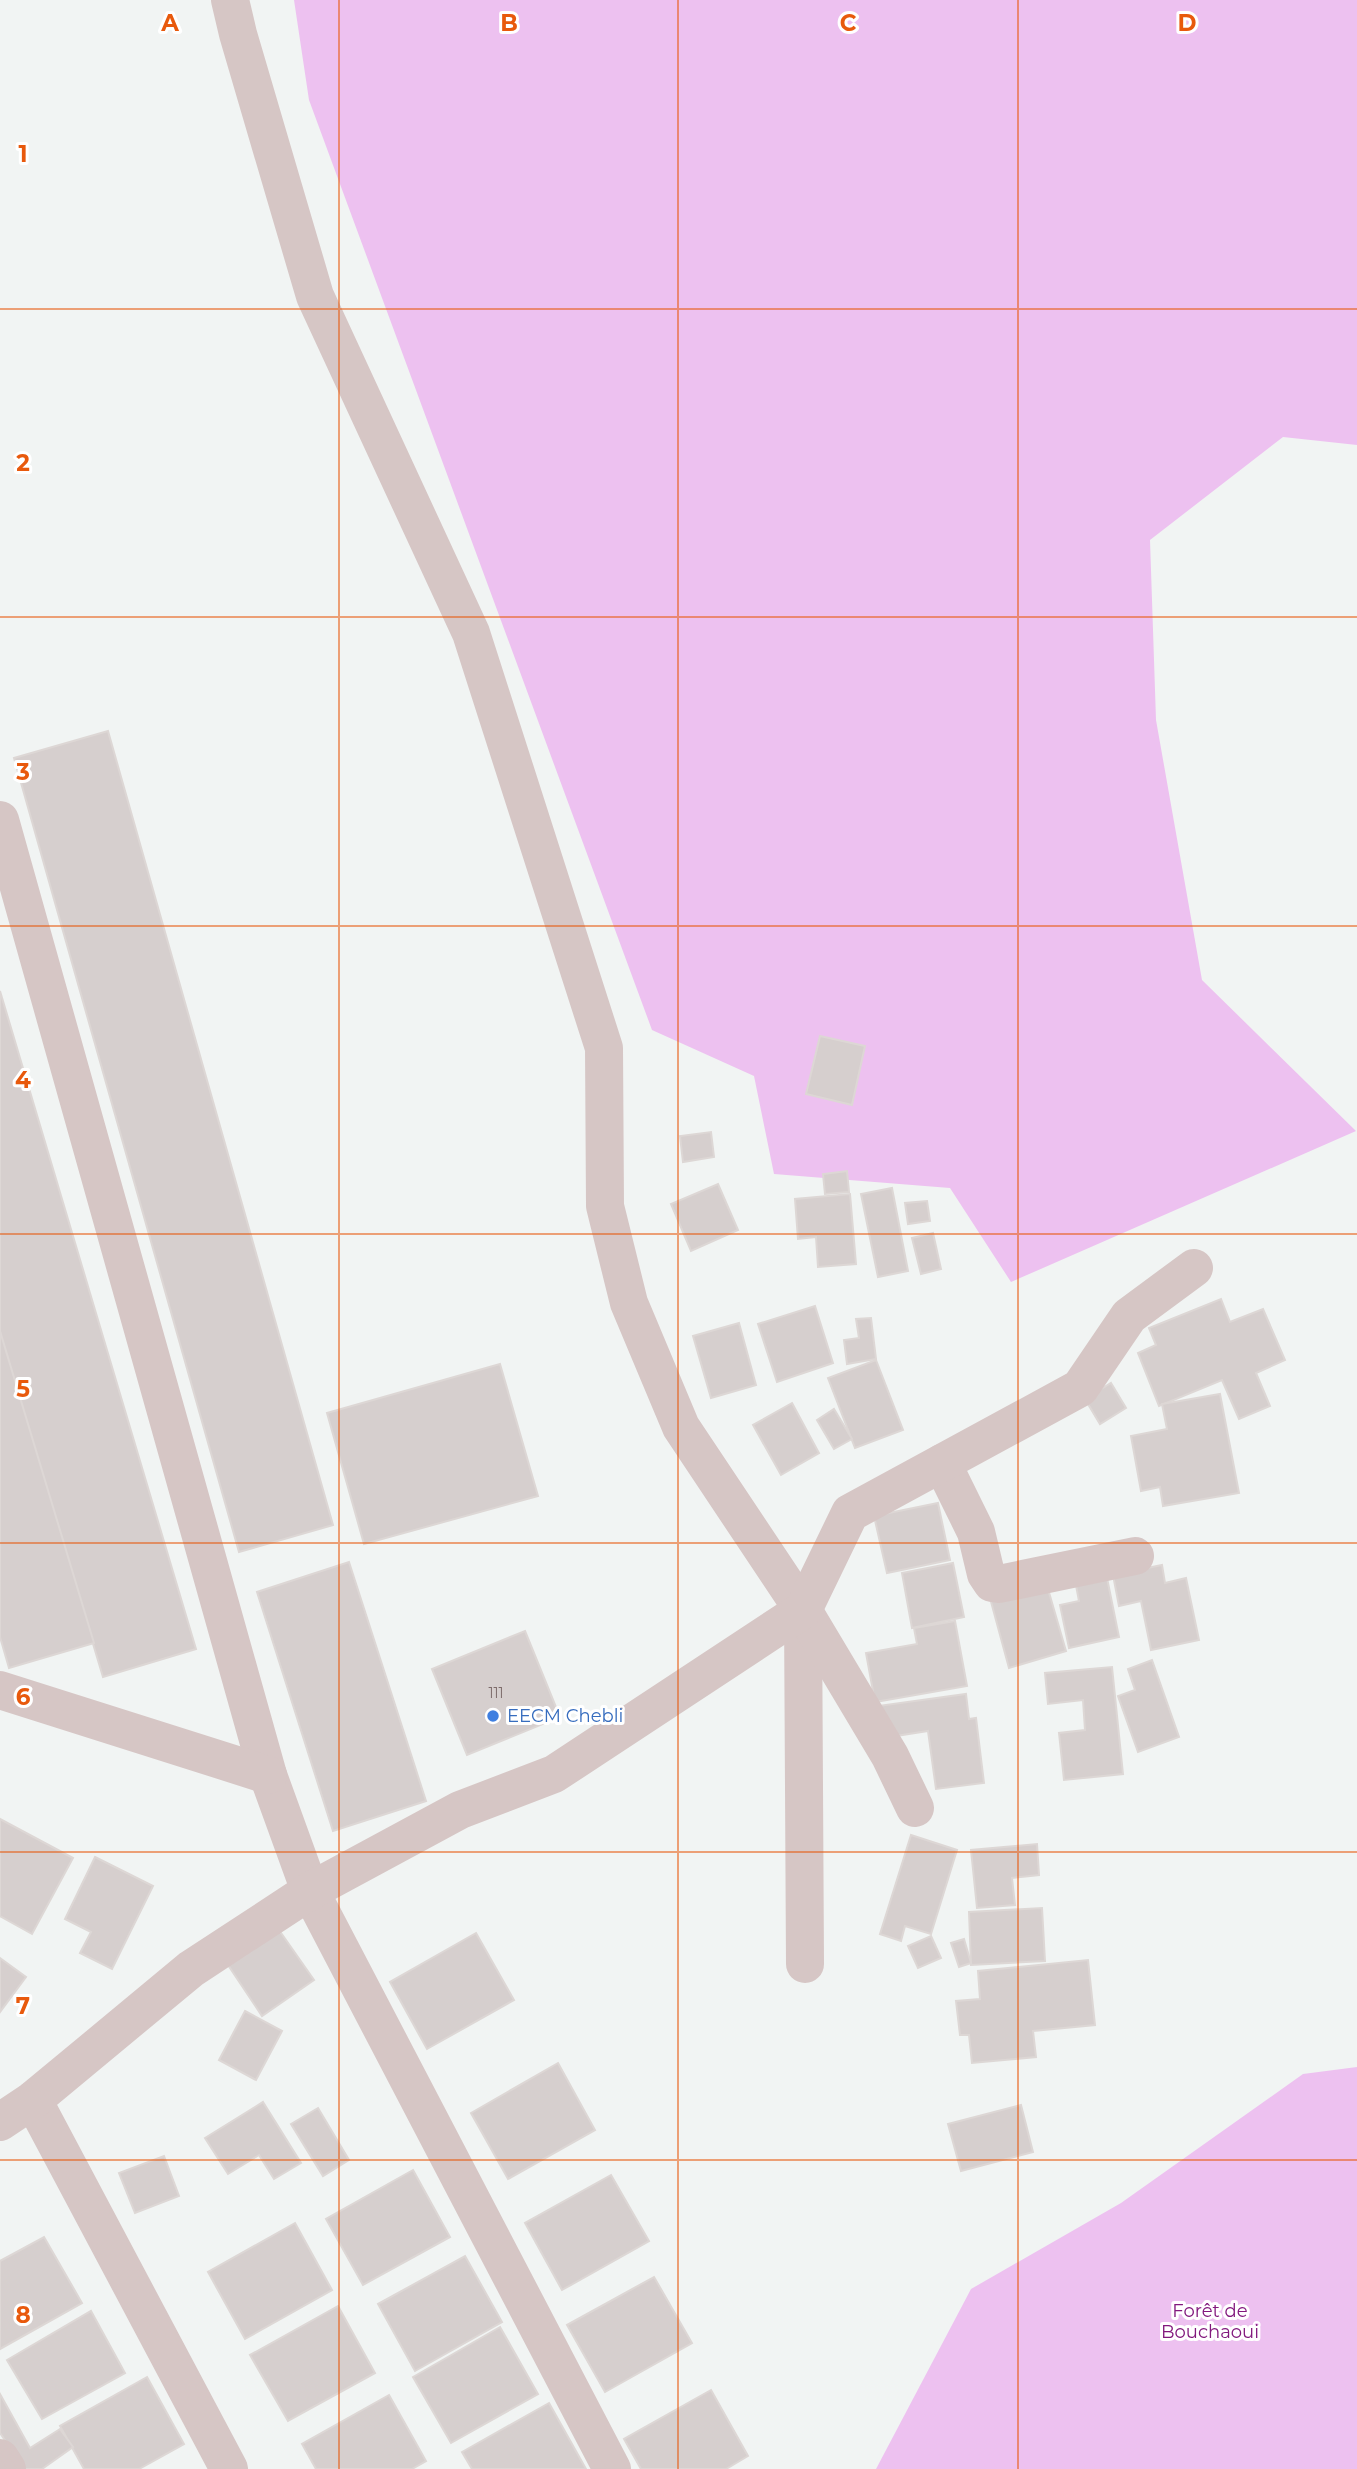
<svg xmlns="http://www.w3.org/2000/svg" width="1357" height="2469" viewBox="0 0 1357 2469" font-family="Montserrat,sans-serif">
	<rect width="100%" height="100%" fill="#f1f4f3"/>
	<g fill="#edc1f0">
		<path d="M294,0h1063v445l-74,-8 -133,103 6,180 46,260 154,151 -345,151 -61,-94 -176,-14 -20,-98 -102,-46 -343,-930z"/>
		<path d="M1357,2067v402h-481l95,-180 150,-86 182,-129z"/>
	</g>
	<g fill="#d6cfce" stroke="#ddd7d5" stroke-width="2">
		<path d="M108,731l225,794 -94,27 -225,-794z"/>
		<path d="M0,991l196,658 -93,28 -103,-344z"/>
		<path d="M820,1036l45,10 -13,59 -46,-11z"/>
		<path d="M711,1132l3,25 -31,5 -3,-26z"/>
		<path d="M847,1171l2,21 -24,2 -2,-20z"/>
		<path d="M718,1184l20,46 -47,21 -20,-47z"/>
		<path d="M892,1188l16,83 -30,6 -17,-83z"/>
		<path d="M850,1194l6,70 -38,3 -2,-30 -18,2 -3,-40z"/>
		<path d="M927,1201l3,20 -22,3 -3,-21z"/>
		<path d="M933,1233l8,36 -20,5 -9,-36z"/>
		<path d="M1221,1299l9,23 33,-13 22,51 -29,13 14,33 -31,13 -17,-39 -63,26 -21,-53 18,-8 -7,-17z"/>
		<path d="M815,1306l18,57 -56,19 -19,-58z"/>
		<path d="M871,1318l5,41 -29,5 -3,-24 15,-2 -3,-19z"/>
		<path d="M739,1323l17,62 -45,13 -18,-62z"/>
		<path d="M0,1331l94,312 -85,25 -9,-31z"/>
		<path d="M876,1360l27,70 -48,18 -27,-70z"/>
		<path d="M500,1364l38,132 -174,48 -37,-131z"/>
		<path d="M1111,1383l15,25 -26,16 -15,-25z"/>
		<path d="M1220,1394l19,99 -76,13 -3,-19 -19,4 -10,-55 36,-7 -5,-25z"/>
		<path d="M792,1403l27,50 -38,22 -28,-50z"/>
		<path d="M834,1409l18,30 -18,10 -17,-29z"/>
		<path d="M938,1503l12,57 -63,13 -13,-57z"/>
		<path d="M349,1562l77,239 -93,30 -76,-239z"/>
		<path d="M953,1563l11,54 -52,11 -10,-55z"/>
		<path d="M1162,1565l3,18 21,-5 13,62 -48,10 -10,-49 -22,5 -6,-31z"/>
		<path d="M1106,1573l13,64 -50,11 -9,-43 19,-4 -4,-21z"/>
		<path d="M1046,1582l20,69 -57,17 -19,-70z"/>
		<path d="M955,1621l12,65 -92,16 -9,-49 51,-9 -3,-16z"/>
		<path d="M525,1631l35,86 -93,38 -35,-86z"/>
		<path d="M1152,1660l27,77 -41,15 -20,-56 17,-6 -7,-21z"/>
		<path d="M1112,1667l11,107 -59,6 -5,-47 26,-3 -2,-30 -35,4 -3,-31z"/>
		<path d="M966,1694l3,25 7,-1 8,65 -48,6 -8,-58 -45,7 -5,-32z"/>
		<path d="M0,1819l73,39 -41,76 -32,-18z"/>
		<path d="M911,1835l46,15 -26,84 -26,-8 -4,15 -21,-7z"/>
		<path d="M1037,1844l2,31 -27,3 3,27 -38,3 -6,-58z"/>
		<path d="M95,1857l58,29 -41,83 -32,-16 11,-21 -26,-13z"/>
		<path d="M1042,1908l3,53 -74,4 -2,-53z"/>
		<path d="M279,1930l35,50 -52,36 -34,-51z"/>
		<path d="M476,1933l38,67 -87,49 -37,-67z"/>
		<path d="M931,1936l10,22 -23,10 -10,-22z"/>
		<path d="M964,1939l7,24 -12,4 -8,-24z"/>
		<path d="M0,1958l26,19 -26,35z"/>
		<path d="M1088,1960l7,65 -62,6 3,26 -64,6 -3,-28h-9l-4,-34 24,-2 -2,-28z"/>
		<path d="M245,2011l37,20 -26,49 -37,-20z"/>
		<path d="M558,2063l37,67 -87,49 -37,-66z"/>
		<path d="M263,2102l38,61 -27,16 -15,-24 -31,19 -23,-36z"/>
		<path d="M1021,2105l12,47 -72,19 -13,-47z"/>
		<path d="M318,2108l31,52 -26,16 -32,-52z"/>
		<path d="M164,2156l15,40 -44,17 -16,-40z"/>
		<path d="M413,2170l37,67 -87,48 -37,-66z"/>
		<path d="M611,2175l38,66 -87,49 -37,-67z"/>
		<path d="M295,2223l37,67 -87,49 -37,-67z"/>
		<path d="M44,2237l38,66 -82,46v-88z"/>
		<path d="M465,2256l37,66 -87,49 -37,-67z"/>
		<path d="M654,2277l38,66 -87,49 -38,-67z"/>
		<path d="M338,2306l37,67 -87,48 -38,-66z"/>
		<path d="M91,2311l34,62 -83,46 -35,-59z"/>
		<path d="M500,2327l38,67 -87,49 -38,-66z"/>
		<path d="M147,2377l37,67 -45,25h-55l-24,-43z"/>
		<path d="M711,2390l37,66 -22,13h-85l-17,-30z"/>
		<path d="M0,2394l30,54 30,-19 13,18 -31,22h-17l-25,-36z"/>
		<path d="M389,2395l37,66 -14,8h-96l-14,-25z"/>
		<path d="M549,2403l37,66h-114l-10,-17z"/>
	</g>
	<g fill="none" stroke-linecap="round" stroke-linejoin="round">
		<g stroke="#d6c6c5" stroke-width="38">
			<path d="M230,0l8,34 77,262 156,337 133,415 1,158 24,97 52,124 122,183 2,354"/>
			<path d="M0,820l268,955 42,116 302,578"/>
			<path d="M942,1463l34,69 10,42 6,9 7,1 136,-28"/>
			<path d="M804,1612l86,144 25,52"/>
			<path d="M0,1690l268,85"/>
			<path d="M33,2100l196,369"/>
			<path d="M0,2122l33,-22 158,-131 119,-78 150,-81 94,-36 249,-164 47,-97 230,-125 49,-72 65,-48"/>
			<path d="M0,2458l7,11"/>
		</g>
	</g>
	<path fill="none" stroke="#e8590c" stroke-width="2" stroke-opacity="0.55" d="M339,0v2469M678,0v2469M1018,0v2469M0,309h1357M0,617h1357M0,926h1357M0,1234h1357M0,1543h1357M0,1852h1357M0,2160h1357"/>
	<circle fill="#3f7fe0" stroke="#fff" stroke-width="2.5" cx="493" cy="1716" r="7"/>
	<g text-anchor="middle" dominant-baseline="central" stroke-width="6" stroke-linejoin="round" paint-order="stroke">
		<g font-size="14" fill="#7d6b6a">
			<text x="496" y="1693">111</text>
		</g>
		<g font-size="18" fill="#366cbe" stroke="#fff" text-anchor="start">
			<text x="507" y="1716">EECM Chebli</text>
		</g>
		<g font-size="18" fill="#82187d" stroke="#fff">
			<text x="1210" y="2311">Forêt de<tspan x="1210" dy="21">Bouchaoui</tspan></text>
		</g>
	</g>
	<g font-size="23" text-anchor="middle" font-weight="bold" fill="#e8590c" stroke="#fff" stroke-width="6" stroke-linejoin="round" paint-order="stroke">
		<text x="170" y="31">A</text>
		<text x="509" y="31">B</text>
		<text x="848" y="31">C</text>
		<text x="1187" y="31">D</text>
		<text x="23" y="162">1</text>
		<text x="23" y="471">2</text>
		<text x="23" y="780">3</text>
		<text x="23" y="1088">4</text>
		<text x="23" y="1397">5</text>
		<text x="23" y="1705">6</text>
		<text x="23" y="2014">7</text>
		<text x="23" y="2323">8</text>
	</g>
</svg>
